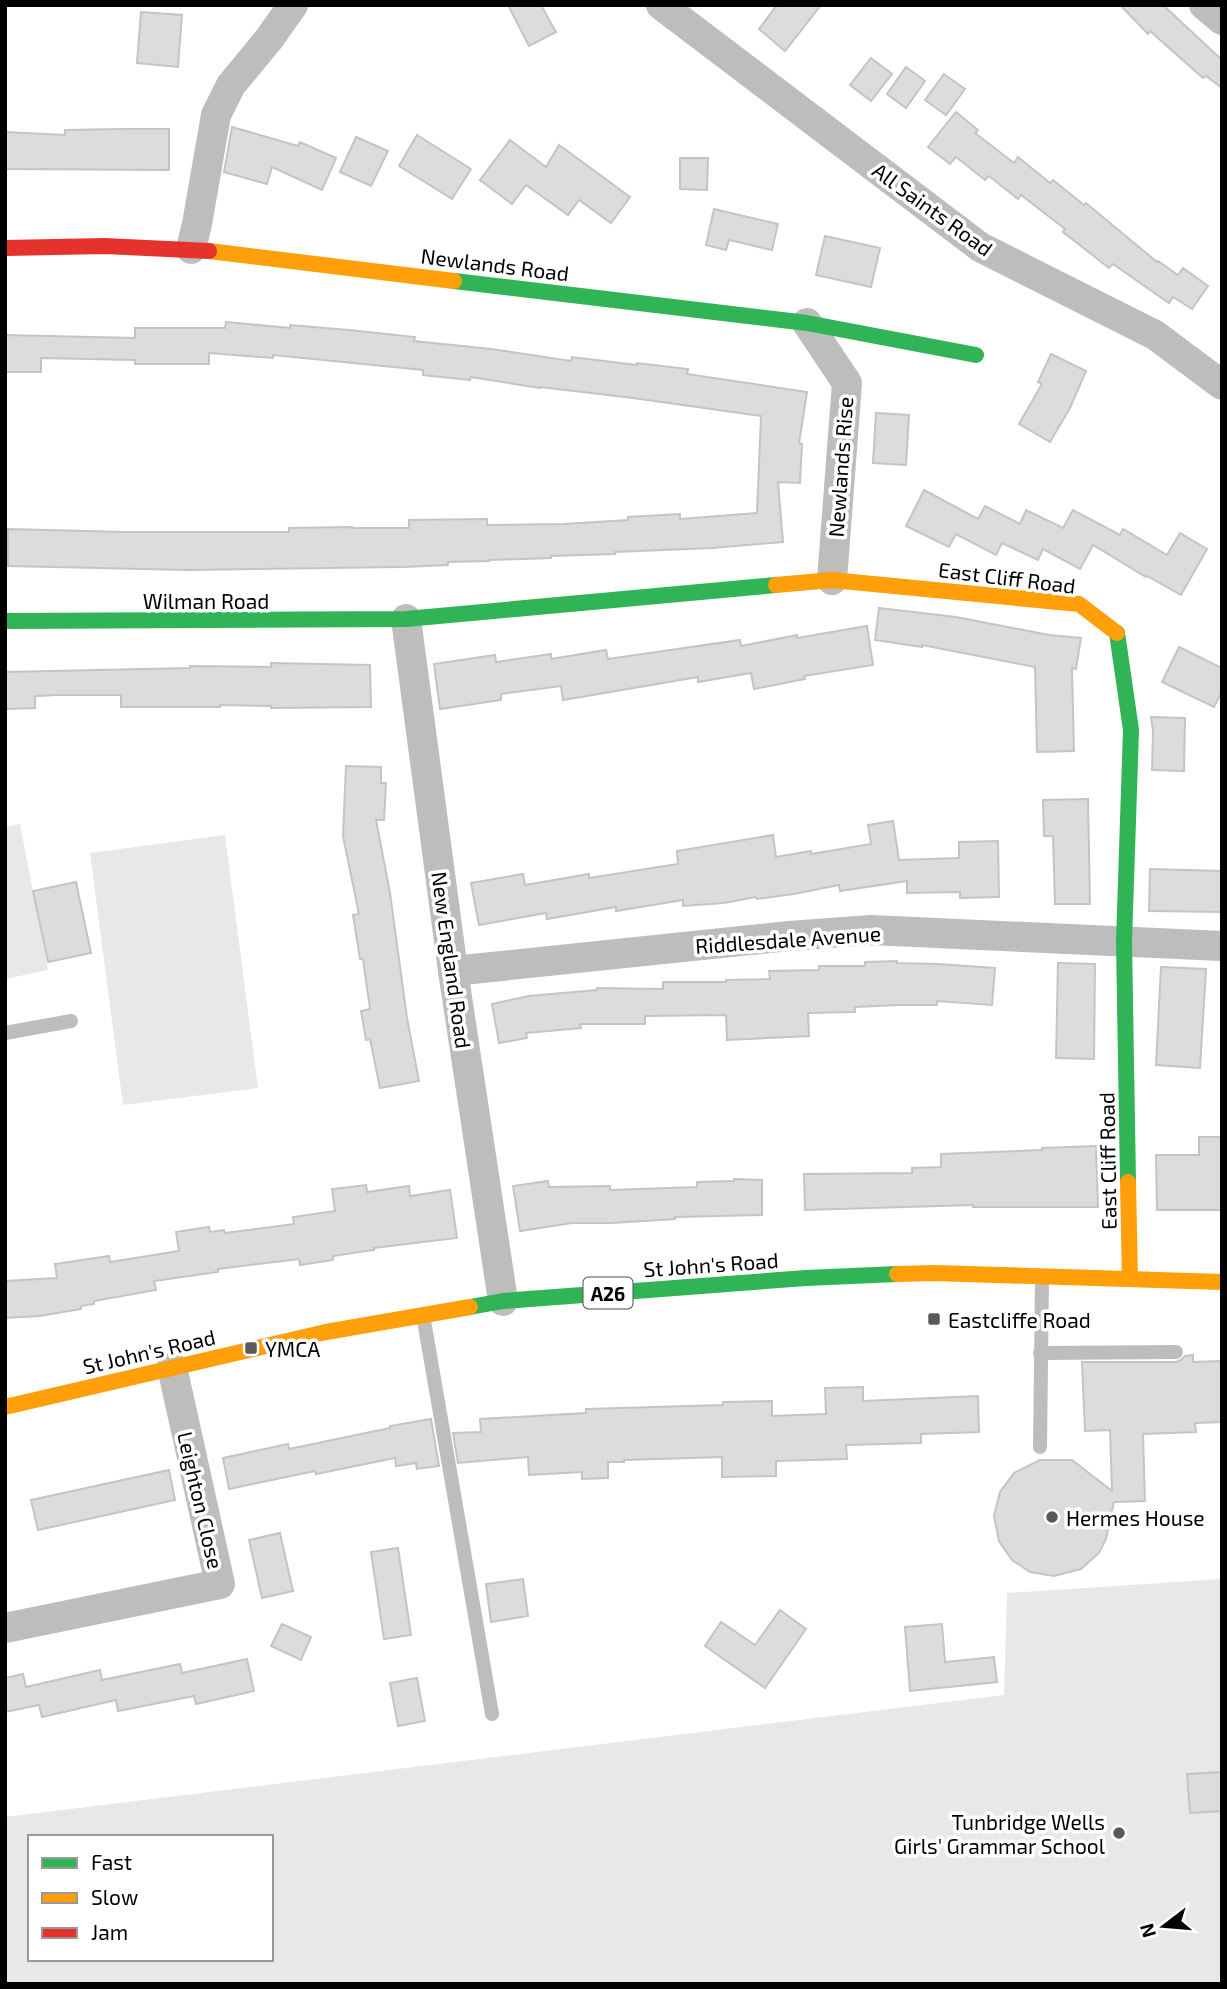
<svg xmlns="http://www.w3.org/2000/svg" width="1227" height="1989" viewBox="0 0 1227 1989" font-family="'Exo 2',sans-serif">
	<rect width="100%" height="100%" fill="#fff"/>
	<g fill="#e8e8e8" fill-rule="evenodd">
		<path d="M20,824l28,146 -43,9v-152z"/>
		<path d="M225,835l33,253 -135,17 -33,-252z"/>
		<path d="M1222,1579v405h-1217v-167l999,-122 3,-102zM30,1837h241v122h-241z"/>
	</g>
	<g fill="#dcdcdc" stroke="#c4c4c4" stroke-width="2">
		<path d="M508,5h33l15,27 -27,14z"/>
		<path d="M777,5h44l-36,46 -26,-22z"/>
		<path d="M1120,5h43l59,55v28l-16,-12 -3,2 -53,-47 -2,3z"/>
		<path d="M141,12l41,3 -4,52 -41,-4z"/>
		<path d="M871,58l21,16 -21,27 -21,-16z"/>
		<path d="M906,67l19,14 -19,27 -19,-14z"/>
		<path d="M944,74l21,15 -19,26 -21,-15z"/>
		<path d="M956,112l22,18 -3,3 39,30 4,-6 32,26 3,-3 31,25 2,-2 71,59 1,-1 20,14 5,-7 25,18 -16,23 -19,-12 -4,6 -56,-39 -4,4 -46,-36 2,-3 -44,-34 -3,4 -29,-23 -4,4 -29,-23 -6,7 -22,-17z"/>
		<path d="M232,127l66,19 2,-4 36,16 -14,32 -50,-23 -5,17 -43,-12z"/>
		<path d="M123,129h46v41l-164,-1 1,-37 59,3v-5z"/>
		<path d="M417,135l54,34 -19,30 -53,-33z"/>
		<path d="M356,137l32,14 -17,35 -31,-14z"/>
		<path d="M510,140l36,27 13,-22 71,52 -19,26 -32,-23 -11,15 -42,-30 -14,19 -32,-24z"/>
		<path d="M680,158h28l-1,32 -27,-1z"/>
		<path d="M714,209l64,15 -6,26 -43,-10 -3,10 -20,-5z"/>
		<path d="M825,236l55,12 -9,39 -55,-12z"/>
		<path d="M226,322l64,6v-3l59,5 66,7 -1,4 77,8 80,12 1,-4 65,8v-2l51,6 -1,5 120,18 -8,51 3,1 -2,39 -22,-1 5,60 -71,6 -97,4v2l-64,2v2l-62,2v1l-41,1v3l-45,2 -214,3 -181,-4v-37l117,3h164v-4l63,-1v1h57v-8l78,-1v6l77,-1 64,-4v-3l52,-3v5l77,-6 4,-97 -128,-18 -93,-11v1l-69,-11 -1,3 -47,-5v-5l-150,-15v3l-64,-5v11h-74v-4l-94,-2v14h-36v-37l130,3v-10h90z"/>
		<path d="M1051,354l35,17 -16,37 -20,34 -31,-18 23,-40 -4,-2z"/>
		<path d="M876,413l33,2 -3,50 -33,-2z"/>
		<path d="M924,490l54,29 7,-13 35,18 6,-14 37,18 10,-18 47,25 3,-6 44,26 13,-22 27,16 -26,46 -34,-19 -1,1 -53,-32 -13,24 -37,-20 -5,11 -36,-17 -6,12 -40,-21 -7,13 -43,-21z"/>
		<path d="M879,608l77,9 93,18 32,3 -5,31 -4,-1 2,83 -37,1 -2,-85 -113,-22v2l-47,-7z"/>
		<path d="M867,626l6,39 -69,11 1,3 -31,6 -20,4 -3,-16 -53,9v-5l-135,23 -2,-14 -60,8v6l-61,9 -6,-45 61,-9 1,7 55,-8v5l55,-9 2,9 132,-19 1,6 56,-11v3z"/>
		<path d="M1179,647l43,21v23l-8,16 -52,-25z"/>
		<path d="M271,663l99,2 1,42 -100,1v-2l-51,-1v2h-99v-12h-64l-22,1v12l-29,1 -1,-37 185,-4v-2l81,1z"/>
		<path d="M1151,717l34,1 -1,53 -32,-1 1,-39z"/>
		<path d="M346,766l35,1v16h5l-2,37h-8l14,73 17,125 12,63 -39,7 -10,-49 -4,1 -5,-29 9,-2 -7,-50h-3l-7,-44 6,-1 -16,-78z"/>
		<path d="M1088,799l2,105h-35l-2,-68h-9l-1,-36z"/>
		<path d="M893,821l6,39 60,-2v-16l39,-1 1,56 -39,1v-6l-53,1v-12l-67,10 -1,-6 -45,9 -37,5 -1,-2 -32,6 -41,3v-6l-67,11v-4l-69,12 -1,-6 -67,12 -8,-42 52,-9 2,11 64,-11v4l89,-14 -1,-13 96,-16 3,22 35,-6v3l60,-10 -3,-19z"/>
		<path d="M1150,869l72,2v41l-73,-1z"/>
		<path d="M76,882l15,71 -43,9 -15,-71z"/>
		<path d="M897,961v2l41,1 57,4 -3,37 -55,-4v4h-39l-43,2v5l-47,1 1,23 -82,4 -1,-25 -81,1v8h-65l1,4 -55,5 1,5 -28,5 -7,-39 37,-8 68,-6v-2l66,1v-7h63v-2l44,-1 -1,-8 50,-1v-4h46v-4z"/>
		<path d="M1058,963l37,1 -1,95 -38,-1z"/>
		<path d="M1161,967l45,2 -6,99 -44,-3z"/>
		<path d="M1199,1137h23v73h-65l-1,-55h43z"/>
		<path d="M1096,1146l2,61h-125v-2l-168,5 -1,-36 108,-1v-5l29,-1v-13l101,-4v-2z"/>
		<path d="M734,1179l28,1v35l-87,2v2l-64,4h-39l-52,8 -7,-45 35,-5 1,6 61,-1v4l87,-3v-5l37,-1z"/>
		<path d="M366,1185l1,7 42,-6 1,10 40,-6 7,48 -83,10v2l-41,6v4l-33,5 -1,-6 -81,10v3l-64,9 2,9 -62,11v3l-13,2v3l-41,7 -35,2v-37l52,-3 -2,-14 54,-8 1,6 69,-11 -3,-19 33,-5 1,5 14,-2 1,3 69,-9 -1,-7 42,-6 -3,-22z"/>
		<path d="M1193,1355v7l29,-1v61l-27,1 1,9 -53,2 2,67 -31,1 -8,37 -7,14 -18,16 -27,7 -24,-4 -18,-12 -13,-19 -5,-25 6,-24 14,-19 26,-13h32l40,31 -2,-61 -25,1 -3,-69h94l5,-2 4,-4z"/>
		<path d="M863,1387v14l115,-5 1,36 -58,2v9l-75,2 1,14 -71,2v15l-54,1v-20l-98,3v2h-16v16l-26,1v-7l-53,3 -1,-18 -70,6 -5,-30 28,-1 -1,-13 106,-6v-4l137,-4v-3l49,-1v15l54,-2 -1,-26z"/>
		<path d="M431,1419l8,47 -22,3 -1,-6 -20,3 -1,-8 -79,16 -1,-3 -86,18 -6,-31 65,-14 1,5 101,-21v-2z"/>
		<path d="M169,1470l6,30 -137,30 -7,-30z"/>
		<path d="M280,1533l13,58 -31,7 -13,-58z"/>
		<path d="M398,1548l13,87 -27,4 -13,-87z"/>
		<path d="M523,1579l5,37 -37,6 -5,-38z"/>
		<path d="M780,1610l26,19 -41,59 -60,-42 16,-24 34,23z"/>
		<path d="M282,1624l29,13 -10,23 -30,-14z"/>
		<path d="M942,1624l3,38 49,-5 3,25 -87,9 -5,-64z"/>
		<path d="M247,1659l7,32 -58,13 -2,-8 -76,15 -2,-11 -74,17 -3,-12 -34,7v-34l18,-4 3,13 74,-17 2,10 78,-16 2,9z"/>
		<path d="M417,1678l8,43 -27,5 -8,-43z"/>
		<path d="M1222,1772v39l-32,2 -3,-39z"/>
	</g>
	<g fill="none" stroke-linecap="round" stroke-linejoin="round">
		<g stroke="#bdbdbd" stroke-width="14">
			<path d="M5,1033l66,-12"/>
			<path d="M423,1315l69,399"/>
			<path d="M1040,1353l136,-1"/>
			<path d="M1040,1447l2,-169"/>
		</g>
		<g stroke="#bdbdbd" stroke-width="30">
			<path d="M661,5l319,242 175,88 67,50"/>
			<path d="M1204,5l18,15"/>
			<path d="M191,249l6,-25 19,-109 15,-30 38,-46 24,-34"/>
			<path d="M807,323l40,60 -15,197"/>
			<path d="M406,619l47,352 50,330"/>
			<path d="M453,971l336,-35 82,-6 351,16"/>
			<path d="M5,1628l215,-44 -48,-217"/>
		</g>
		<g stroke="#30b455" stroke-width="16">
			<path d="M454,281l353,42 169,32"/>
			<path d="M5,621l401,-2 370,-34"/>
			<path d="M1117,633l14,97 -7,211 4,241"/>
			<path d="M470,1307l33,-6 303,-23 91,-4"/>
		</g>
		<g stroke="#ff9f0a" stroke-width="16">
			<path d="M209,251l245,30"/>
			<path d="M776,585l56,-5 247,24 38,29"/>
			<path d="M1128,1182l2,97"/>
			<path d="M897,1274l37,-1 288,9"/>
			<path d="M5,1407l321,-75 144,-25"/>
		</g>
		<path stroke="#e5322d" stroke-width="16" d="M5,248l100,-2 104,5"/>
	</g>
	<g fill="#595959" stroke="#fff" stroke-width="2.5">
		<rect x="927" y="1312" width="14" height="14" rx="3.5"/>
		<rect x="244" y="1341" width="14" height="14" rx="3.5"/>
		<circle cx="1052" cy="1517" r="7"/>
		<circle cx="1119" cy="1833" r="7"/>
	</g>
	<g text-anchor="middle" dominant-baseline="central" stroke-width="7" stroke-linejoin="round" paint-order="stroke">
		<rect fill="#fff" stroke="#4c4c4c" stroke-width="2" x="583.5" y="1277.5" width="49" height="31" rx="5"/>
		<g font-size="19" font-weight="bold" fill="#000">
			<text x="608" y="1293">A26</text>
		</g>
		<g font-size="21" fill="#000" stroke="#fff">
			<text transform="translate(933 209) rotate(36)">All Saints Road</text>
			<text transform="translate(495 264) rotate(7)">Newlands Road</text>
			<text transform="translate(840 467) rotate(-86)">Newlands Rise</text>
			<text transform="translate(1007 577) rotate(7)">East Cliff Road</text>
			<text x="206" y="600">Wilman Road</text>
			<text transform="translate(788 939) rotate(-4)">Riddlesdale Avenue</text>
			<text transform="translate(452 960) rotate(82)">New England Road</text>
			<text transform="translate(1107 1161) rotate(-91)">East Cliff Road</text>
			<text transform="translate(711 1264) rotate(-4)">St John's Road</text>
			<text transform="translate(149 1351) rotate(-13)">St John's Road</text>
			<text transform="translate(201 1500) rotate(77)">Leighton Close</text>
		</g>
		<g font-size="21" fill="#000" stroke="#fff" text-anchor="start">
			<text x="948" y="1319">Eastcliffe Road</text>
			<text x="265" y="1348">YMCA</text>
			<text x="1066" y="1517">Hermes House</text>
			<text x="1105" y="1821" text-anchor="end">Tunbridge Wells<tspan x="1105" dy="24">Girls' Grammar School</tspan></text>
		</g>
	</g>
	<rect width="1227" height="1989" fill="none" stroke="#000000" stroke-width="14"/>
	<rect x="28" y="1835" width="245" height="126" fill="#ffffff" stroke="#999999" stroke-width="2"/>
	<rect x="42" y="1858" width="35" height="10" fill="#30b455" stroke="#999999" stroke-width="2"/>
	<text x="91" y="1870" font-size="21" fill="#000000">Fast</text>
	<rect x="42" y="1893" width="35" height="10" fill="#ff9f0a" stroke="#999999" stroke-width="2"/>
	<text x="91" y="1905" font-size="21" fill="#000000">Slow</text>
	<rect x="42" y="1928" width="35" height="10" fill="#e5322d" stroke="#999999" stroke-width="2"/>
	<text x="91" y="1940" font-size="21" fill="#000000">Jam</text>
	<g transform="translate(1164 1926) rotate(254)" stroke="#ffffff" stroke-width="5" paint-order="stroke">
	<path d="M0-5L12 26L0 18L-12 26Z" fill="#000000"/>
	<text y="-10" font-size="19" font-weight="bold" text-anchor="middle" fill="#000000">N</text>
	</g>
</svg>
